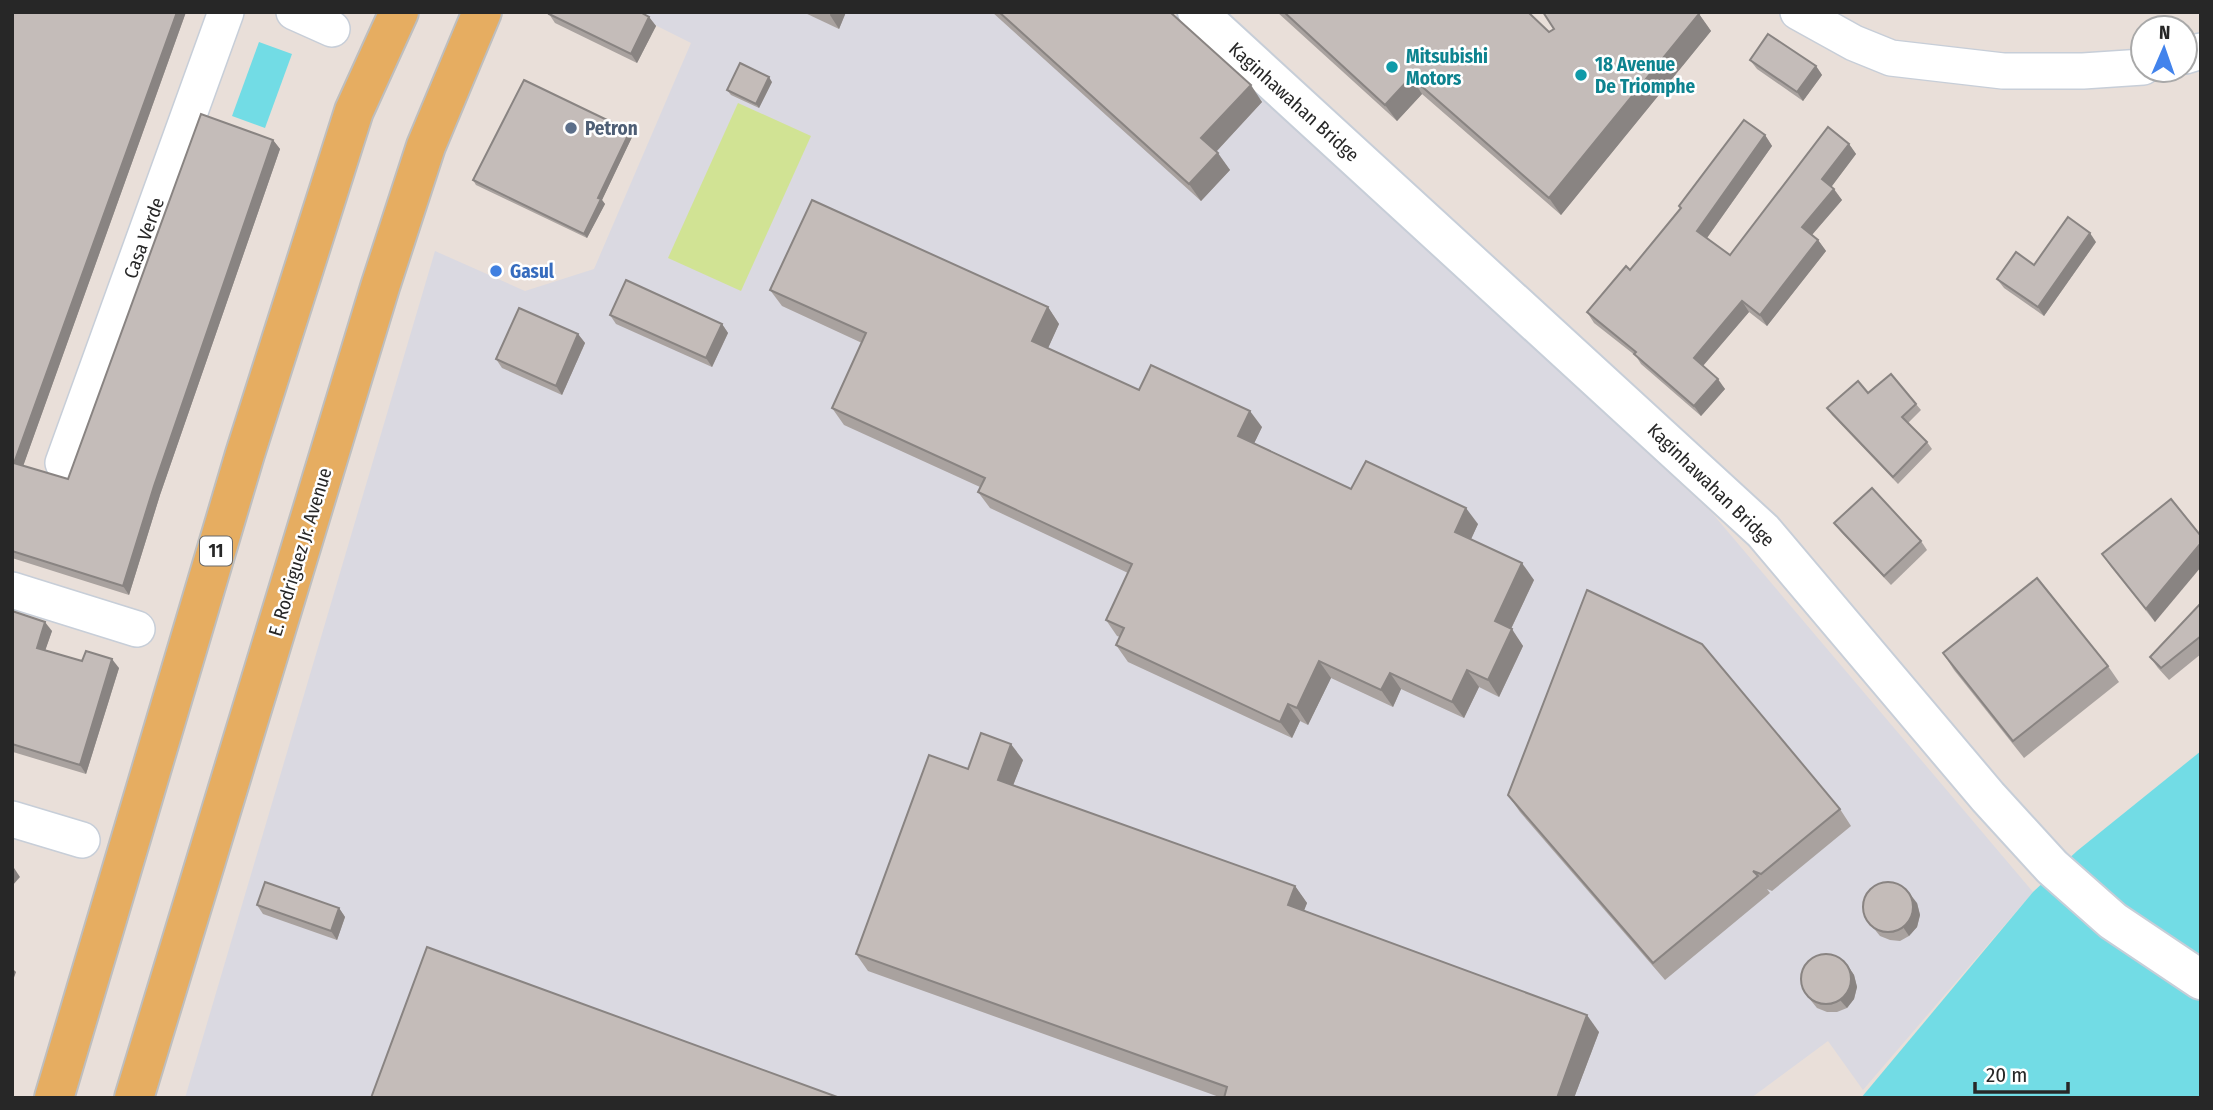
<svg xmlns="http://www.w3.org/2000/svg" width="2213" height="1110" viewBox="0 0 2213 1110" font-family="'Fira Sans Condensed',sans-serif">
	<rect width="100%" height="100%" fill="#e9dfd9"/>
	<path fill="#dad9e1" d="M629,12h542l541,501 321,379 -170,198 -35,-49 -77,57h-1566l250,-847 90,40 69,-22 97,-226z"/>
	<path fill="#d1e394" d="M738,103l73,33 -70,155 -73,-33z"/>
	<g fill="#72dce5">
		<path d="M259,42l33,12 -27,74 -33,-12z"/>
		<path d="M2201,751v347h-340l172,-206 44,-41z"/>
	</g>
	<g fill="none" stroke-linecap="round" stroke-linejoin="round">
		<defs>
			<g id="minor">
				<path d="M294,12l38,17"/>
				<path d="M1798,12l56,31 37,15 112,13h80l60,-4"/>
				<path d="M2185,56l16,-5"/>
				<path d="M63,463l163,-451"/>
				<path d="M12,590l125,39"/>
				<path d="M12,819l70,21"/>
			</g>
			<path id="secondary" d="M1197,12l566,519 225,266 64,70 61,54 88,59"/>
			<g id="primary">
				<path d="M54,1098l191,-644 109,-343 45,-99"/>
				<path d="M134,1098l246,-811 46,-141 56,-134"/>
			</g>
		</defs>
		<use href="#minor" stroke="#c7ced8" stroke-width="38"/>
		<use href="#secondary" stroke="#c7ced8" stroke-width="42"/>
		<use href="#primary" stroke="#bebebe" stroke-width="42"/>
		<use href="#minor" stroke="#fff" stroke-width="35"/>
		<use href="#secondary" stroke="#fff" stroke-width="38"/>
		<use href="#primary" stroke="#e6ad61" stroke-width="38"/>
	</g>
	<g fill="#a9a29f">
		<path d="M12,12h174l-163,454 45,13 205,-339 7,9 -120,346 -31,100 -117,-37z"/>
		<path d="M803,12h43l-7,17z"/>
		<path d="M992,12h178l92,90 -46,50 14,18 -29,31z"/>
		<path d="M1277,12h251l21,20 150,-18 12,17 -150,184 -139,-121 -25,27z"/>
		<path d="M549,14l100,3 7,9 -19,37 -82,-40z"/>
		<path d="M1750,60l66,6 6,9 -19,26 -46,-32z"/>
		<path d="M772,82l-13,26 -28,-13 -4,-5z"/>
		<path d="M633,135l-31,65 3,4 -18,34 -111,-53 -3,-5z"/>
		<path d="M1765,135l7,11 -65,92 23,17 119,-111 7,10 -25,33 11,13 -30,35 6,5 8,11 -59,75 -18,-14 -46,54 22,23 -24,27 -60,-52 -5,-8 -42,-33 -7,-11 43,-42 51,-61 -2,-3z"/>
		<path d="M2096,242l-52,74 -40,-28 -7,-9z"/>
		<path d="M770,290l278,17 11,17 -11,24 91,42 123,37 -8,16 97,46 127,35 -7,15 63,41 -23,49 12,17 -24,51 -20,-10 -15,31 -63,-29 -8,18 -62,-29 -23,47 -8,-4 -8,17 -164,-76 -12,-17 4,-8 -3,-1 -11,-16 22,-47 -138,-65 -12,-16 2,-5 -136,-62 -12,-17 30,-65 -80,-37z"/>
		<path d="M610,315l112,9 6,9 -16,34 -96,-43z"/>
		<path d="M578,334l7,9 -23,52 -60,-27 -6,-9z"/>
		<path d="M1868,393l48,11 5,6 -13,13 19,19 5,7 -34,35 -66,-69 -5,-7z"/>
		<path d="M1834,523l87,18 6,9 -36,35 -50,-53z"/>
		<path d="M2201,536l-46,86 -44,-55 -9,-13z"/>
		<path d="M2201,603v51l-32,26 -11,-12 -8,-11z"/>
		<path d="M12,611l40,20 -7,19 37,11 37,7 -33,106 -73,-22 -1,3z"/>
		<path d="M1943,653l165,13 11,16 -95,76 -70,-88z"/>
		<path d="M1023,760l-10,25 282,101 12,17 -3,7 295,122 -25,66h-352l-354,-127 -12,-17 112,-185z"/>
		<path d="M1508,795l332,14 11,17 -79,65 -5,-2 3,4 -105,87 -145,-168z"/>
		<path d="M1917,903l3,12 -3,12 -8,9 -9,5 -10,-1 -10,-4 -13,-16z"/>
		<path d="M257,905l82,3 6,9 -8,23 -74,-26z"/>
		<path d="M1848,966l6,9 3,12 -3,12 -7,9 -10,4h-10l-10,-4 -13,-16z"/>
	</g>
	<g fill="#898482">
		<path d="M177,12h9l-165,460 -7,-9z"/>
		<path d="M831,12h15l-7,17 -9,-14z"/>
		<path d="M1699,14l12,17 -150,184 -12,-17z"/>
		<path d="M649,17l7,9 -19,37 -6,-9z"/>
		<path d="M1816,66l6,9 -19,26 -6,-9z"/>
		<path d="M769,77l3,5 -13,26 -3,-4z"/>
		<path d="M1411,77l11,17 -25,27 -12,-16z"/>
		<path d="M1251,85l11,17 -49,53 -12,-17z"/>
		<path d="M630,131l3,4 -31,65 3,4 -18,34 -3,-4 14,-36z"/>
		<path d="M1765,135l7,11 -68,96 -7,-11z"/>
		<path d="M273,140l7,9 -120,346 -31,100 -6,-9 31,-100z"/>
		<path d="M1849,144l7,10 -27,36 -7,-11z"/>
		<path d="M1218,153l12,17 -29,31 -12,-17z"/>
		<path d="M1834,189l8,11 -32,37 -8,-10z"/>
		<path d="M2090,233l6,9 -52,74 -6,-9z"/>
		<path d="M1818,240l8,11 -59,75 -7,-11z"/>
		<path d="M1742,301l7,11 -48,56 -7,-10z"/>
		<path d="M1048,307l11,17 -15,33 -12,-16z"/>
		<path d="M722,324l6,9 -16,34 -6,-9z"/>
		<path d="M578,334l7,9 -23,52 -6,-9z"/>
		<path d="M1718,379l7,10 -24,27 -7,-10z"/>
		<path d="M1250,411l12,16 -12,25 -12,-16z"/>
		<path d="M1466,508l12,16 -11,24 -12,-16z"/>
		<path d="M2201,543v24l-46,55 -9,-13z"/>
		<path d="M1522,563l12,17 -27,57 -12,-16z"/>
		<path d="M45,622l7,9 -9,26 -6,-9z"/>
		<path d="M1512,629l11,17 -24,51 -11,-17z"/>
		<path d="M112,659l7,9 -33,106 -6,-9z"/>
		<path d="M1319,661l12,17 -23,47 -11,-17z"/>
		<path d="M1467,670l12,17 -15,31 -12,-16z"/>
		<path d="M1390,673l11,16 -8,18 -12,-17z"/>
		<path d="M1288,704l12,17 -8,17 -12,-16z"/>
		<path d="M1011,744l12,16 -14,36 -11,-16z"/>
		<path d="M14,868l6,9 -8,9v-16z"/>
		<path d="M1295,886l12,17 -7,18 -12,-16z"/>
		<path d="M1910,894l7,9 3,12 -3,12 -8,9 -6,-9z"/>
		<path d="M339,908l6,9 -8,23 -6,-9z"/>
		<path d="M1848,966l6,9 3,12 -3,12 -7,9 -7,-8z"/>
		<path d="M12,968l4,4 -4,11z"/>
		<path d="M1587,1015l12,17 -25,66h-17z"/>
	</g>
	<g fill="#c4bcb9" stroke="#898482" stroke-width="2">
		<path d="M12,12h165l-163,451 54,16 133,-365 72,26 -119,346 -31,100 -111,-35z"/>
		<path d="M550,12h90l9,5 -18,37 -82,-40z"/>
		<path d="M999,12h171l81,73 -50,53 17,15 -29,31z"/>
		<path d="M1284,12h244l21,20 5,-3 -11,-17h154l2,2 -150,184 -138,-121 -26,28z"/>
		<path d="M1768,34l48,32 -19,26 -47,-32z"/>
		<path d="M740,63l29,14 -13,27 -29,-14z"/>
		<path d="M524,80l106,51 -32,67 3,1 -17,35 -111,-54z"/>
		<path d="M1744,120l21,15 -68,96 33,24 98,-128 21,17 -27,35 12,10 -32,38 16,13 -58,75 -18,-14 -48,57 24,21 -24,27 -60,-52 2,-2 -49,-40 39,-46 4,4 51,-62 -2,-2z"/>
		<path d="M812,200l236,107 -16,34 107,49 12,-25 99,46 -12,25 113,53 15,-28 100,47 -11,24 67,31 -27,58 17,8 -24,51 -21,-10 -15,32 -62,-29 -9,17 -62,-29 -22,47 -9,-4 -8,18 -164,-77 8,-17 -18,-8 26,-56 -154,-72 7,-14 -153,-70 34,-75 -96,-43z"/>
		<path d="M2068,217l22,16 -52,74 -41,-28 19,-27 18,13z"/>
		<path d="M626,280l96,44 -16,34 -96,-43z"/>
		<path d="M519,308l59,26 -22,52 -60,-27z"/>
		<path d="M1891,374l25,30 -14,13 25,25 -34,35 -66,-69 31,-27 10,12z"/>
		<path d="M1872,488l49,53 -37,35 -50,-53z"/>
		<path d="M2171,499l30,37v7l-55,66 -44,-55z"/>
		<path d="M2037,578l71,88 -95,75 -70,-88z"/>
		<path d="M1587,590l115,54 138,165 -79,65 -8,-3 5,5 -105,87 -145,-168z"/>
		<path d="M2201,603v33l-40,32 -11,-11z"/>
		<path d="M12,611l33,11 -8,26 45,13 4,-10 26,8 -32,106 -68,-21z"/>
		<path d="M981,733l30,11 -13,36 297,106 -7,19 299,110 -30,83h-333l3,-11 -371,-133 73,-199 39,14z"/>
		<path d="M265,882l74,26 -8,23 -74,-26z"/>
		<circle cx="1888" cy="907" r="25"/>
		<path d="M427,947l413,151h-469z"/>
		<circle cx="1826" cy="979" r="25"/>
	</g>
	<g fill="#0f9aa8" stroke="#fff" stroke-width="2.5">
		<circle cx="1392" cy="67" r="7"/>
		<circle cx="1581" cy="75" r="7"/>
	</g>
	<circle fill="#5c6f8a" stroke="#fff" stroke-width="2.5" cx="571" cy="128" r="7"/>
	<circle fill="#3f7fe0" stroke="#fff" stroke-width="2.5" cx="496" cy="271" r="7"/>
	<g text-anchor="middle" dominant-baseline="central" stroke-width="5" stroke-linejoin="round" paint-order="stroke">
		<rect fill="#fff" stroke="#686868" stroke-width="2" x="200" y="536.5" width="32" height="29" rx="5"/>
		<g font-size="18" font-weight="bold" fill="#272727">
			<text x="216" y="551">11</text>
		</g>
		<g font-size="19" font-weight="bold" fill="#0d838f" stroke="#fff" text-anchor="start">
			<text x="1406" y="56">Mitsubishi<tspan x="1406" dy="22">Motors</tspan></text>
			<text x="1595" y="64">18 Avenue<tspan x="1595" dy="22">De Triomphe</tspan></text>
		</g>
		<g font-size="19" fill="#272727" stroke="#fff">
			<text transform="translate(1294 102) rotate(42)">Kaginhawahan Bridge</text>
			<text transform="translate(144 238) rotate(-70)">Casa Verde</text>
			<text transform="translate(1711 485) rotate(44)">Kaginhawahan Bridge</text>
			<text transform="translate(300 552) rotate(-73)">E. Rodriguez Jr. Avenue</text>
		</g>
		<g font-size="19" font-weight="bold" fill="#4e5e75" stroke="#fff" text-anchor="start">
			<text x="585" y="128">Petron</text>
		</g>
		<g font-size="19" font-weight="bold" fill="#366cbe" stroke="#fff" text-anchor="start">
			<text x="510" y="271">Gasul</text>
		</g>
	</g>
	<rect width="2213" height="1110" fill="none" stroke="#272727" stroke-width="28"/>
	<g transform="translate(2164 49) rotate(2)"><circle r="33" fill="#ffffff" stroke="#a9a9a9" stroke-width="2"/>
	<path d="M0-5L12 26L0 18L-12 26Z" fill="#4283ec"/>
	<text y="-10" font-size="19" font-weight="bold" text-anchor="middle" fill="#272727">N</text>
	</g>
	<path d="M1975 1082v10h93v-10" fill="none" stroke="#272727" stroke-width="3.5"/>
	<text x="1986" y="1082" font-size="21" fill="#272727" stroke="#ffffff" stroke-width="5" paint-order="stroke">20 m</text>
</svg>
